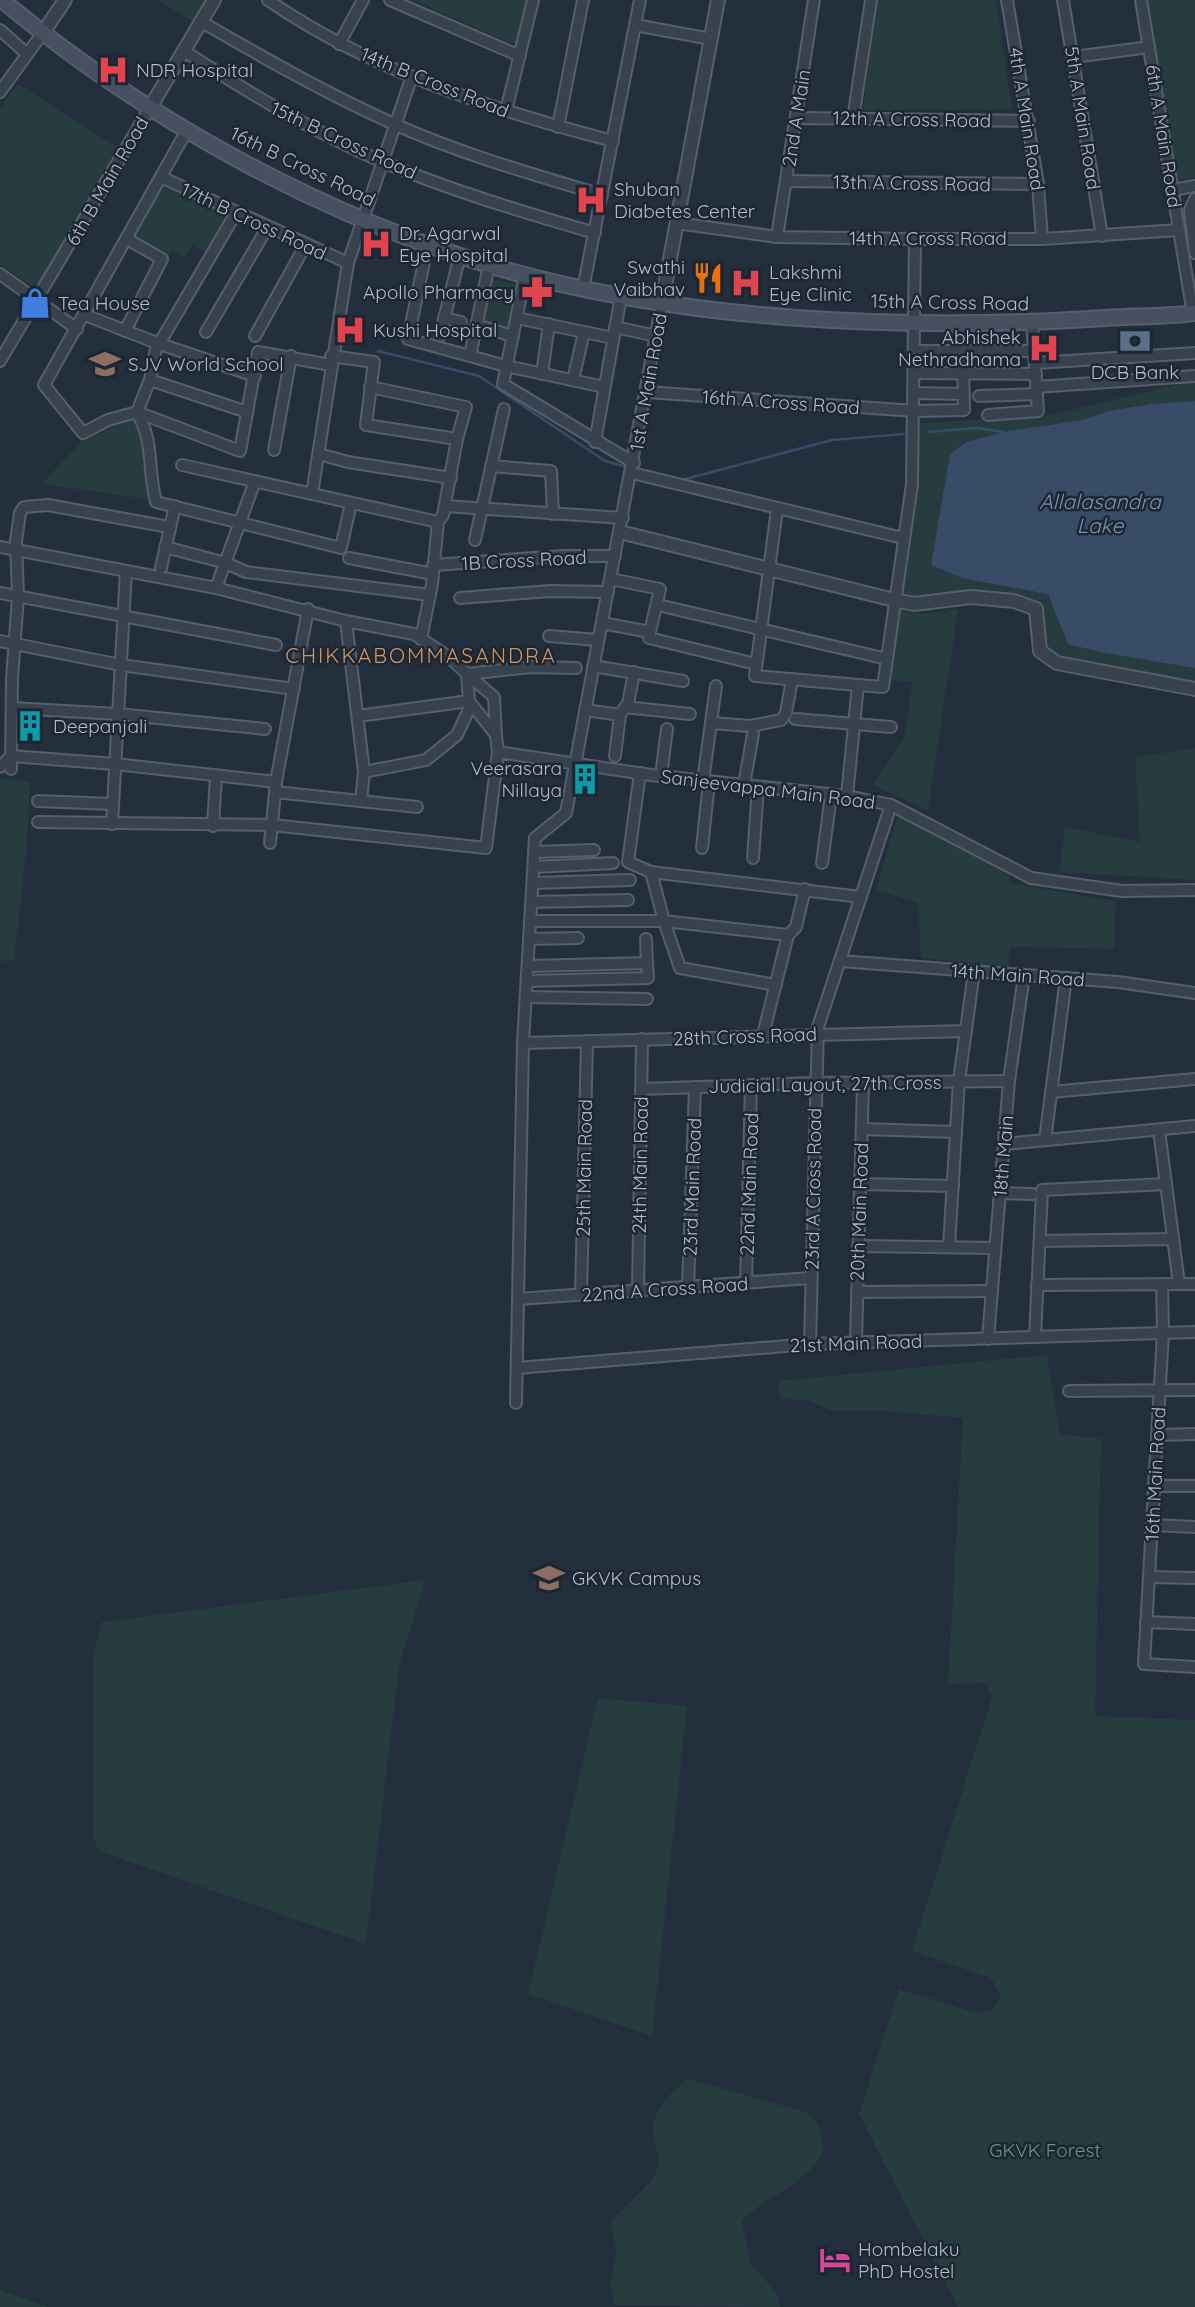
<svg xmlns="http://www.w3.org/2000/svg" width="1195" height="2307" viewBox="0 0 1195 2307" font-family="Quicksand,sans-serif">
	<rect width="100%" height="100%" fill="#242f3e"/>
	<g fill="#263c3f">
		<path d="M159,0h47l-13,22z"/>
		<path d="M413,0h114l-9,46z"/>
		<path d="M877,0h119l16,110h-149z"/>
		<path d="M1143,0h52v177l-18,3z"/>
		<path d="M18,84l102,65 -84,140 -36,-25v-156z"/>
		<path d="M163,183l69,34 -23,37 -16,-10 -9,13 -11,-7 -6,8 -34,-21z"/>
		<path d="M490,279l29,6 -9,47 -31,-10z"/>
		<path d="M1195,380v301l-136,-24 -15,-8 -5,-45 -138,-8 19,-173 130,-8z"/>
		<path d="M137,418l7,15 3,66 -105,-15 40,-43z"/>
		<path d="M958,609l-30,202 -55,-26 32,-48 7,-55 -23,-2 9,-69 25,3z"/>
		<path d="M1195,748v132l-136,-8 6,-45 75,15 -5,-85z"/>
		<path d="M0,778l30,4 -3,63 -13,115 -14,1z"/>
		<path d="M898,814l111,61 1,8 106,18 -2,48 -104,-2 -1,20 -88,-9 -3,-55 -42,-13z"/>
		<path d="M1047,1355l13,79 41,5 -6,277 100,4v587h-237l-99,-193 40,-125 78,24 17,-4 7,-13 -10,-18 -79,-27 80,-254 -6,-14 -38,1 15,-266 -80,-7 -54,-1 -21,-10 -28,-1 -2,-18z"/>
		<path d="M425,1580l-26,86 -33,278 -267,-93 -5,-12 -1,-182 9,-35z"/>
		<path d="M598,1698l89,8 -35,330 -124,-42z"/>
		<path d="M687,2079l119,33c10,7 13,14 16,27 8,36 -60,57 -80,82l8,42 26,29 4,15 -166,-2 -3,-22 5,-30 -5,-31c11,-13 42,-39 46,-52 5,-15 -3,-23 -4,-37 -1,-23 19,-41 34,-54z"/>
		<path d="M0,2290l48,17h-48z"/>
	</g>
	<path fill="#394c67" d="M1195,401v267l-95,-16 -32,-8 -20,-50 -86,-16 -31,-13 19,-111 16,-12 43,-11 74,-11 26,-9 42,-7z"/>
	<g fill="none" stroke-linecap="round" stroke-linejoin="round">
		<g stroke="#394c67" stroke-width="2.5">
			<path d="M378,351l101,25 126,85 18,5"/>
			<path d="M929,432l47,-4 28,4"/>
			<path d="M682,480l150,-40 72,-6"/>
		</g>
		<defs>
			<g id="minor">
				<path d="M268,0c103,71 225,110 345,141"/>
				<path d="M390,0l130,56"/>
				<path d="M1007,0l31,184 4,55"/>
				<path d="M1063,0l39,236"/>
				<path d="M1141,0l52,314"/>
				<path d="M200,21c64,37 127,73 194,103 67,30 138,50 208,71"/>
				<path d="M635,25l76,14"/>
				<path d="M0,30l27,24"/>
				<path d="M339,44l24,-44"/>
				<path d="M184,51c64,41 129,81 199,111 69,29 140,50 212,71"/>
				<path d="M1074,57l75,-10"/>
				<path d="M0,92l42,-58"/>
				<path d="M506,111l27,-111"/>
				<path d="M796,118l233,3"/>
				<path d="M853,119l18,-119"/>
				<path d="M558,127l25,-127"/>
				<path d="M187,130l-143,255 39,48 25,-13 29,-8 103,39 18,-99 73,13"/>
				<path d="M161,177l187,86"/>
				<path d="M786,181l252,3"/>
				<path d="M1172,190l23,-4"/>
				<path d="M1195,199l-5,11 5,43"/>
				<path d="M677,223l100,14 138,2h127l137,-9"/>
				<path d="M777,237l37,-237"/>
				<path d="M428,243l-20,96 98,27 98,21"/>
				<path d="M0,274l77,55"/>
				<path d="M525,275l-22,109 131,79"/>
				<path d="M583,289l57,-289"/>
				<path d="M85,315l72,28"/>
				<path d="M444,318l17,4"/>
				<path d="M517,318l67,14"/>
				<path d="M476,325l37,11"/>
				<path d="M615,327l41,9"/>
				<path d="M125,331l37,-72 -35,-20"/>
				<path d="M206,332l61,-104"/>
				<path d="M255,336l50,-90"/>
				<path d="M440,336l20,-81"/>
				<path d="M159,344l77,-131"/>
				<path d="M915,351h119"/>
				<path d="M331,356l43,6 -8,63 91,14 -14,76 -5,7 -6,62 -11,55"/>
				<path d="M470,356l19,-91"/>
				<path d="M0,361l151,-255"/>
				<path d="M1035,363l160,-10"/>
				<path d="M915,373l121,1"/>
				<path d="M542,374l7,-50"/>
				<path d="M150,380l97,32"/>
				<path d="M573,380l11,-48 29,6"/>
				<path d="M370,387l96,20 -9,32"/>
				<path d="M1036,387l159,-11"/>
				<path d="M647,392l268,19 49,-1 -2,-87"/>
				<path d="M915,393l49,1"/>
				<path d="M979,396l58,-2"/>
				<path d="M137,412c18,33 10,55 19,90l185,46 10,-45"/>
				<path d="M137,412l13,-32 7,-37 98,33"/>
				<path d="M988,415l50,-4 -6,-89"/>
				<path d="M595,442l26,-146"/>
				<path d="M274,450l17,-94"/>
				<path d="M319,454l29,8 103,16"/>
				<path d="M182,465l256,57"/>
				<path d="M491,466l60,5 2,43"/>
				<path d="M632,473l271,65"/>
				<path d="M312,494l36,-231 64,-187"/>
				<path d="M445,506l178,12"/>
				<path d="M777,509l-22,167 103,9 -11,111"/>
				<path d="M475,540l29,-131"/>
				<path d="M0,547l216,41 130,33 68,13 35,23 18,17 2,27 27,34 2,17"/>
				<path d="M165,547l61,16 20,9 184,23"/>
				<path d="M349,558l84,16"/>
				<path d="M433,565l131,-9h51"/>
				<path d="M161,568l14,-62"/>
				<path d="M611,579l49,10 -10,43"/>
				<path d="M216,588l39,-107"/>
				<path d="M0,593l276,52"/>
				<path d="M460,598l90,-7 58,1"/>
				<path d="M658,605l229,54 25,-175 3,-245"/>
				<path d="M346,621l18,151 62,-12 31,-25 14,-30"/>
				<path d="M602,623l48,9 -1,6 107,26"/>
				<path d="M549,636l49,4"/>
				<path d="M0,641l121,24 173,24"/>
				<path d="M593,666l90,15"/>
				<path d="M467,674l64,-7 45,1"/>
				<path d="M467,674l27,23 2,38"/>
				<path d="M858,685l25,2 4,-28"/>
				<path d="M625,707l65,7"/>
				<path d="M12,708l106,6 147,15"/>
				<path d="M585,710l35,5 -5,41"/>
				<path d="M621,713l7,-9 6,-32"/>
				<path d="M358,716l111,-15"/>
				<path d="M795,719l96,8"/>
				<path d="M712,723l38,3 31,-6 5,-7 6,-34"/>
				<path d="M0,767l11,-11 104,8 161,18"/>
				<path d="M11,769l1,-91 6,-81 -2,-56 4,-28 4,-6 24,-2 121,22"/>
				<path d="M640,773l-12,89 23,10 13,49 124,14"/>
				<path d="M661,776l6,-47"/>
				<path d="M703,781l13,-95"/>
				<path d="M744,785l9,-51"/>
				<path d="M275,792l142,15"/>
				<path d="M38,801l75,3"/>
				<path d="M361,801l3,-29"/>
				<path d="M38,822l234,3 214,23 12,-96 153,23 196,21 44,9 140,73 91,13 73,-1"/>
				<path d="M112,824l14,-253"/>
				<path d="M213,826l3,-50"/>
				<path d="M270,843l6,-61 32,-173"/>
				<path d="M702,848l7,-66"/>
				<path d="M534,852l60,-2"/>
				<path d="M753,858l5,-71"/>
				<path d="M822,863l9,-68"/>
				<path d="M534,867l79,-4"/>
				<path d="M651,872l210,25"/>
				<path d="M533,883l97,-3"/>
				<path d="M532,902l96,-2"/>
				<path d="M530,921h134l16,47 96,17"/>
				<path d="M788,935l8,-8 9,-38"/>
				<path d="M529,939l49,-1"/>
				<path d="M840,961l278,21 77,11"/>
				<path d="M528,966l119,-3 -1,-24"/>
				<path d="M527,981l121,-3 -1,-15"/>
				<path d="M526,997l121,2"/>
				<path d="M763,1035l25,-100"/>
				<path d="M523,1043l443,-12"/>
				<path d="M641,1089l174,-6 194,-2"/>
				<path d="M1051,1092l144,-13"/>
				<path d="M862,1129l94,3"/>
				<path d="M1159,1130l20,154"/>
				<path d="M1045,1140l21,-162"/>
				<path d="M1004,1144l191,-18"/>
				<path d="M860,1184l93,2"/>
				<path d="M1000,1193l32,1"/>
				<path d="M1040,1241l133,-2"/>
				<path d="M858,1246l137,2"/>
				<path d="M949,1247l10,-166 15,-110"/>
				<path d="M746,1283l5,-198"/>
				<path d="M1162,1284l1,49 -19,331 51,3"/>
				<path d="M1037,1285l158,-1"/>
				<path d="M688,1287l7,-200"/>
				<path d="M638,1291l4,-252"/>
				<path d="M857,1292l135,-1"/>
				<path d="M581,1295l6,-254"/>
				<path d="M518,1299l293,-21"/>
				<path d="M1035,1337l7,-147 124,-6"/>
				<path d="M988,1339l21,-258 15,-106"/>
				<path d="M856,1342l7,-260"/>
				<path d="M810,1344l8,-317 73,-222"/>
				<path d="M517,1368l293,-24 385,-12"/>
				<path d="M1069,1391l126,-1"/>
				<path d="M516,1403l7,-360 12,-205 31,-25 96,-511"/>
				<path d="M1157,1435l38,-1"/>
				<path d="M1154,1486h41"/>
				<path d="M1152,1525l43,2"/>
				<path d="M1149,1577l46,1"/>
				<path d="M1146,1622l49,2"/>
			</g>
			<g id="tertiary">
				<path d="M42,34l23,-34"/>
				<path d="M151,106l63,-106"/>
				<path d="M662,302l56,-302"/>
				<path d="M620,532l274,68 20,4 57,-7 43,4 22,8 4,42 17,12 138,26"/>
			</g>
			<path id="secondary" d="M2,0c139,116 315,214 490,266 191,56 416,65 614,52 30,-2 59,-1 89,-5"/>
		</defs>
		<use href="#minor" stroke="#565f6c" stroke-width="14"/>
		<use href="#tertiary" stroke="#565f6c" stroke-width="16"/>
		<use href="#secondary" stroke="#565f6c" stroke-width="18"/>
		<use href="#minor" stroke="#38414e" stroke-width="10"/>
		<use href="#tertiary" stroke="#38414e" stroke-width="12"/>
		<use href="#secondary" stroke="#465061" stroke-width="14"/>
	</g>
	<defs>
		<symbol id="hospital-bare" viewBox="-9 -9 18 18"><path d="M-5-5h3v3.5h4V-5h3V5h-3V1.5h-4V5h-3Z" fill="#e0444e" stroke="#1d2633" stroke-width="2.5" paint-order="stroke"/></symbol>
		<symbol id="restaurant-bare" viewBox="-9 -9 18 18"><path d="M-5-6h1v4h1v-4h1v4h1v-4h1v5L-1.5 .5V6h-2V.5L-5-1ZM5-6V6H3V1.5H1.5Q1.5-4 5-6Z" fill="#e8710a" stroke="#1d2633" stroke-width="2.5" paint-order="stroke"/></symbol>
		<symbol id="pharmacy-bare" viewBox="-9 -9 18 18"><path d="M-2-6h4v4h4v4h-4v4h-4v-4h-4v-4h4Z" fill="#e0444e" stroke="#1d2633" stroke-width="2.5" paint-order="stroke"/></symbol>
		<symbol id="shop-bare" viewBox="-9 -9 18 18"><path d="M-5-2.5h2.3a2.7 3.5 0 0 1 5.4 0H5L5.5 6h-11ZM-1.5-2.5h3a1.5 2.3 0 0 0-3 0Z" fill="#3f7fe0" stroke="#1d2633" stroke-width="2.5" paint-order="stroke"/></symbol>
		<symbol id="bank-bare" viewBox="-9 -9 18 18"><path d="M-6-4H6V4H-6ZM0-2.3a2.3 2.3 0 1 0 0 4.6a2.3 2.3 0 1 0 0-4.6Z" fill="#5c6f8a" stroke="#1d2633" stroke-width="2.5" paint-order="stroke"/></symbol>
		<symbol id="school-bare" viewBox="-9 -9 18 18"><path d="M0-5L7-2L0 1L-7-2ZM-4 1L0 2.5L4 1V4Q0 6-4 4Z" fill="#8d6e63" stroke="#1d2633" stroke-width="2.5" paint-order="stroke"/></symbol>
		<symbol id="building-bare" viewBox="-9 -9 18 18"><path d="M-4-6H4V6H1V3H-1V6H-4ZM-2.5-4.3h1.7v1.8h-1.7ZM.8-4.3h1.7v1.8H.8ZM-2.5-1h1.7V.8h-1.7ZM.8-1h1.7V.8H.8Z" fill="#0f9aa8" stroke="#1d2633" stroke-width="2.5" paint-order="stroke"/></symbol>
		<symbol id="university-bare" viewBox="-9 -9 18 18"><path d="M0-5L7-2L0 1L-7-2ZM-4 1L0 2.5L4 1V4Q0 6-4 4Z" fill="#8d6e63" stroke="#1d2633" stroke-width="2.5" paint-order="stroke"/></symbol>
		<symbol id="hotel-bare" viewBox="-9 -9 18 18"><path d="M-6-4.5h1.5V1H6V5H4.5V3h-9V5H-6ZM-4 0a1.8 1.8 0 1 1 3.6 0ZM.5 0V-2.5h3Q6-2.5 6 0Z" fill="#d1479c" stroke="#1d2633" stroke-width="2.5" paint-order="stroke"/></symbol>
	</defs>
	<g fill-rule="evenodd">
		<use href="#hospital-bare" x="91" y="48" width="44" height="44"/>
		<use href="#hospital-bare" x="569" y="178" width="44" height="44"/>
		<use href="#hospital-bare" x="354" y="222" width="44" height="44"/>
		<use href="#restaurant-bare" x="686" y="256" width="44" height="44"/>
		<use href="#hospital-bare" x="724" y="261" width="44" height="44"/>
		<use href="#pharmacy-bare" x="515" y="270" width="44" height="44"/>
		<use href="#shop-bare" x="13" y="281" width="44" height="44"/>
		<use href="#hospital-bare" x="328" y="308" width="44" height="44"/>
		<use href="#bank-bare" x="1113" y="319" width="44" height="44"/>
		<use href="#hospital-bare" x="1022" y="326" width="44" height="44"/>
		<use href="#school-bare" x="83" y="342" width="44" height="44"/>
		<use href="#building-bare" x="8" y="704" width="44" height="44"/>
		<use href="#building-bare" x="563" y="757" width="44" height="44"/>
		<use href="#university-bare" x="527" y="1556" width="44" height="44"/>
		<use href="#hotel-bare" x="813" y="2238" width="44" height="44"/>
	</g>
	<g text-anchor="middle" dominant-baseline="central" stroke-width="5" stroke-linejoin="round" paint-order="stroke">
		<g font-size="19" fill="#b4bcc9" stroke="#1d2633" text-anchor="start">
			<text x="136" y="70">NDR Hospital</text>
			<text x="614" y="189">Shuban<tspan x="614" dy="22">Diabetes Center</tspan></text>
			<text x="399" y="233">Dr. Agarwal<tspan x="399" dy="22">Eye Hospital</tspan></text>
			<text x="685" y="267" text-anchor="end">Swathi<tspan x="685" dy="22">Vaibhav</tspan></text>
			<text x="769" y="272">Lakshmi<tspan x="769" dy="22">Eye Clinic</tspan></text>
			<text x="514" y="292" text-anchor="end">Apollo Pharmacy</text>
			<text x="58" y="303">Tea House</text>
			<text x="373" y="330">Kushi Hospital</text>
			<text x="1021" y="337" text-anchor="end">Abhishek<tspan x="1021" dy="22">Nethradhama</tspan></text>
			<text x="128" y="364">SJV World School</text>
			<text x="1135" y="372" text-anchor="middle">DCB Bank</text>
			<text x="53" y="726">Deepanjali</text>
			<text x="562" y="768" text-anchor="end">Veerasara<tspan x="562" dy="22">Nillaya</tspan></text>
			<text x="572" y="1578">GKVK Campus</text>
			<text x="858" y="2249">Hombelaku<tspan x="858" dy="22">PhD Hostel</tspan></text>
		</g>
		<g font-size="19" fill="#b4bcc9" stroke="#1d2633">
			<text transform="translate(435 82) rotate(22)">14th B Cross Road</text>
			<text transform="translate(796 118) rotate(-81)">2nd A Main</text>
			<text transform="translate(1083 118) rotate(81)">5th A Main Road</text>
			<text transform="translate(912 119) rotate(1)">12th A Cross Road</text>
			<text transform="translate(1027 119) rotate(81)">4th A Main Road</text>
			<text transform="translate(1164 136) rotate(81)">6th A Main Road</text>
			<text transform="translate(344 140) rotate(25)">15th B Cross Road</text>
			<text transform="translate(303 166) rotate(26)">16th B Cross Road</text>
			<text transform="translate(107 181) rotate(-60)">6th B Main Road</text>
			<text transform="translate(912 183) rotate(1)">13th A Cross Road</text>
			<text transform="translate(254 221) rotate(25)">17th B Cross Road</text>
			<text x="928" y="238">14th A Cross Road</text>
			<text transform="translate(950 302) rotate(1)">15th A Cross Road</text>
			<text transform="translate(648 382) rotate(-80)">1st A Main Road</text>
			<text transform="translate(781 402) rotate(4)">16th A Cross Road</text>
			<text transform="translate(524 560) rotate(-3)">1B Cross Road</text>
			<text transform="translate(768 789) rotate(7)">Sanjeevappa Main Road</text>
			<text transform="translate(1018 975) rotate(4)">14th Main Road</text>
			<text transform="translate(745 1036) rotate(-2)">28th Cross Road</text>
			<text transform="translate(825 1084) rotate(-1)">Judicial Layout, 27th Cross</text>
			<text transform="translate(1003 1156) rotate(-85)">18th Main</text>
			<text transform="translate(640 1165) rotate(-89)">24th Main Road</text>
			<text transform="translate(584 1168) rotate(-89)">25th Main Road</text>
			<text transform="translate(749 1184) rotate(-88)">22nd Main Road</text>
			<text transform="translate(692 1187) rotate(-88)">23rd Main Road</text>
			<text transform="translate(813 1189) rotate(-89)">23rd A Cross Road</text>
			<text transform="translate(859 1212) rotate(-88)">20th Main Road</text>
			<text transform="translate(665 1289) rotate(-4)">22nd A Cross Road</text>
			<text transform="translate(856 1343) rotate(-2)">21st Main Road</text>
			<text transform="translate(1155 1474) rotate(-87)">16th Main Road</text>
		</g>
		<g font-size="19" fill="#6b9a76" stroke="#1d2633">
			<text x="1045" y="2150">GKVK Forest</text>
		</g>
		<g font-size="21" font-style="italic" fill="#7c92b1" stroke="#1d2633">
			<text x="1100" y="501">Allalasandra<tspan x="1100" dy="24">Lake</tspan></text>
		</g>
		<g font-size="21" letter-spacing="2" fill="#d59563" stroke="#1d2633">
			<text x="421" y="655">CHIKKABOMMASANDRA</text>
		</g>
	</g>
</svg>
